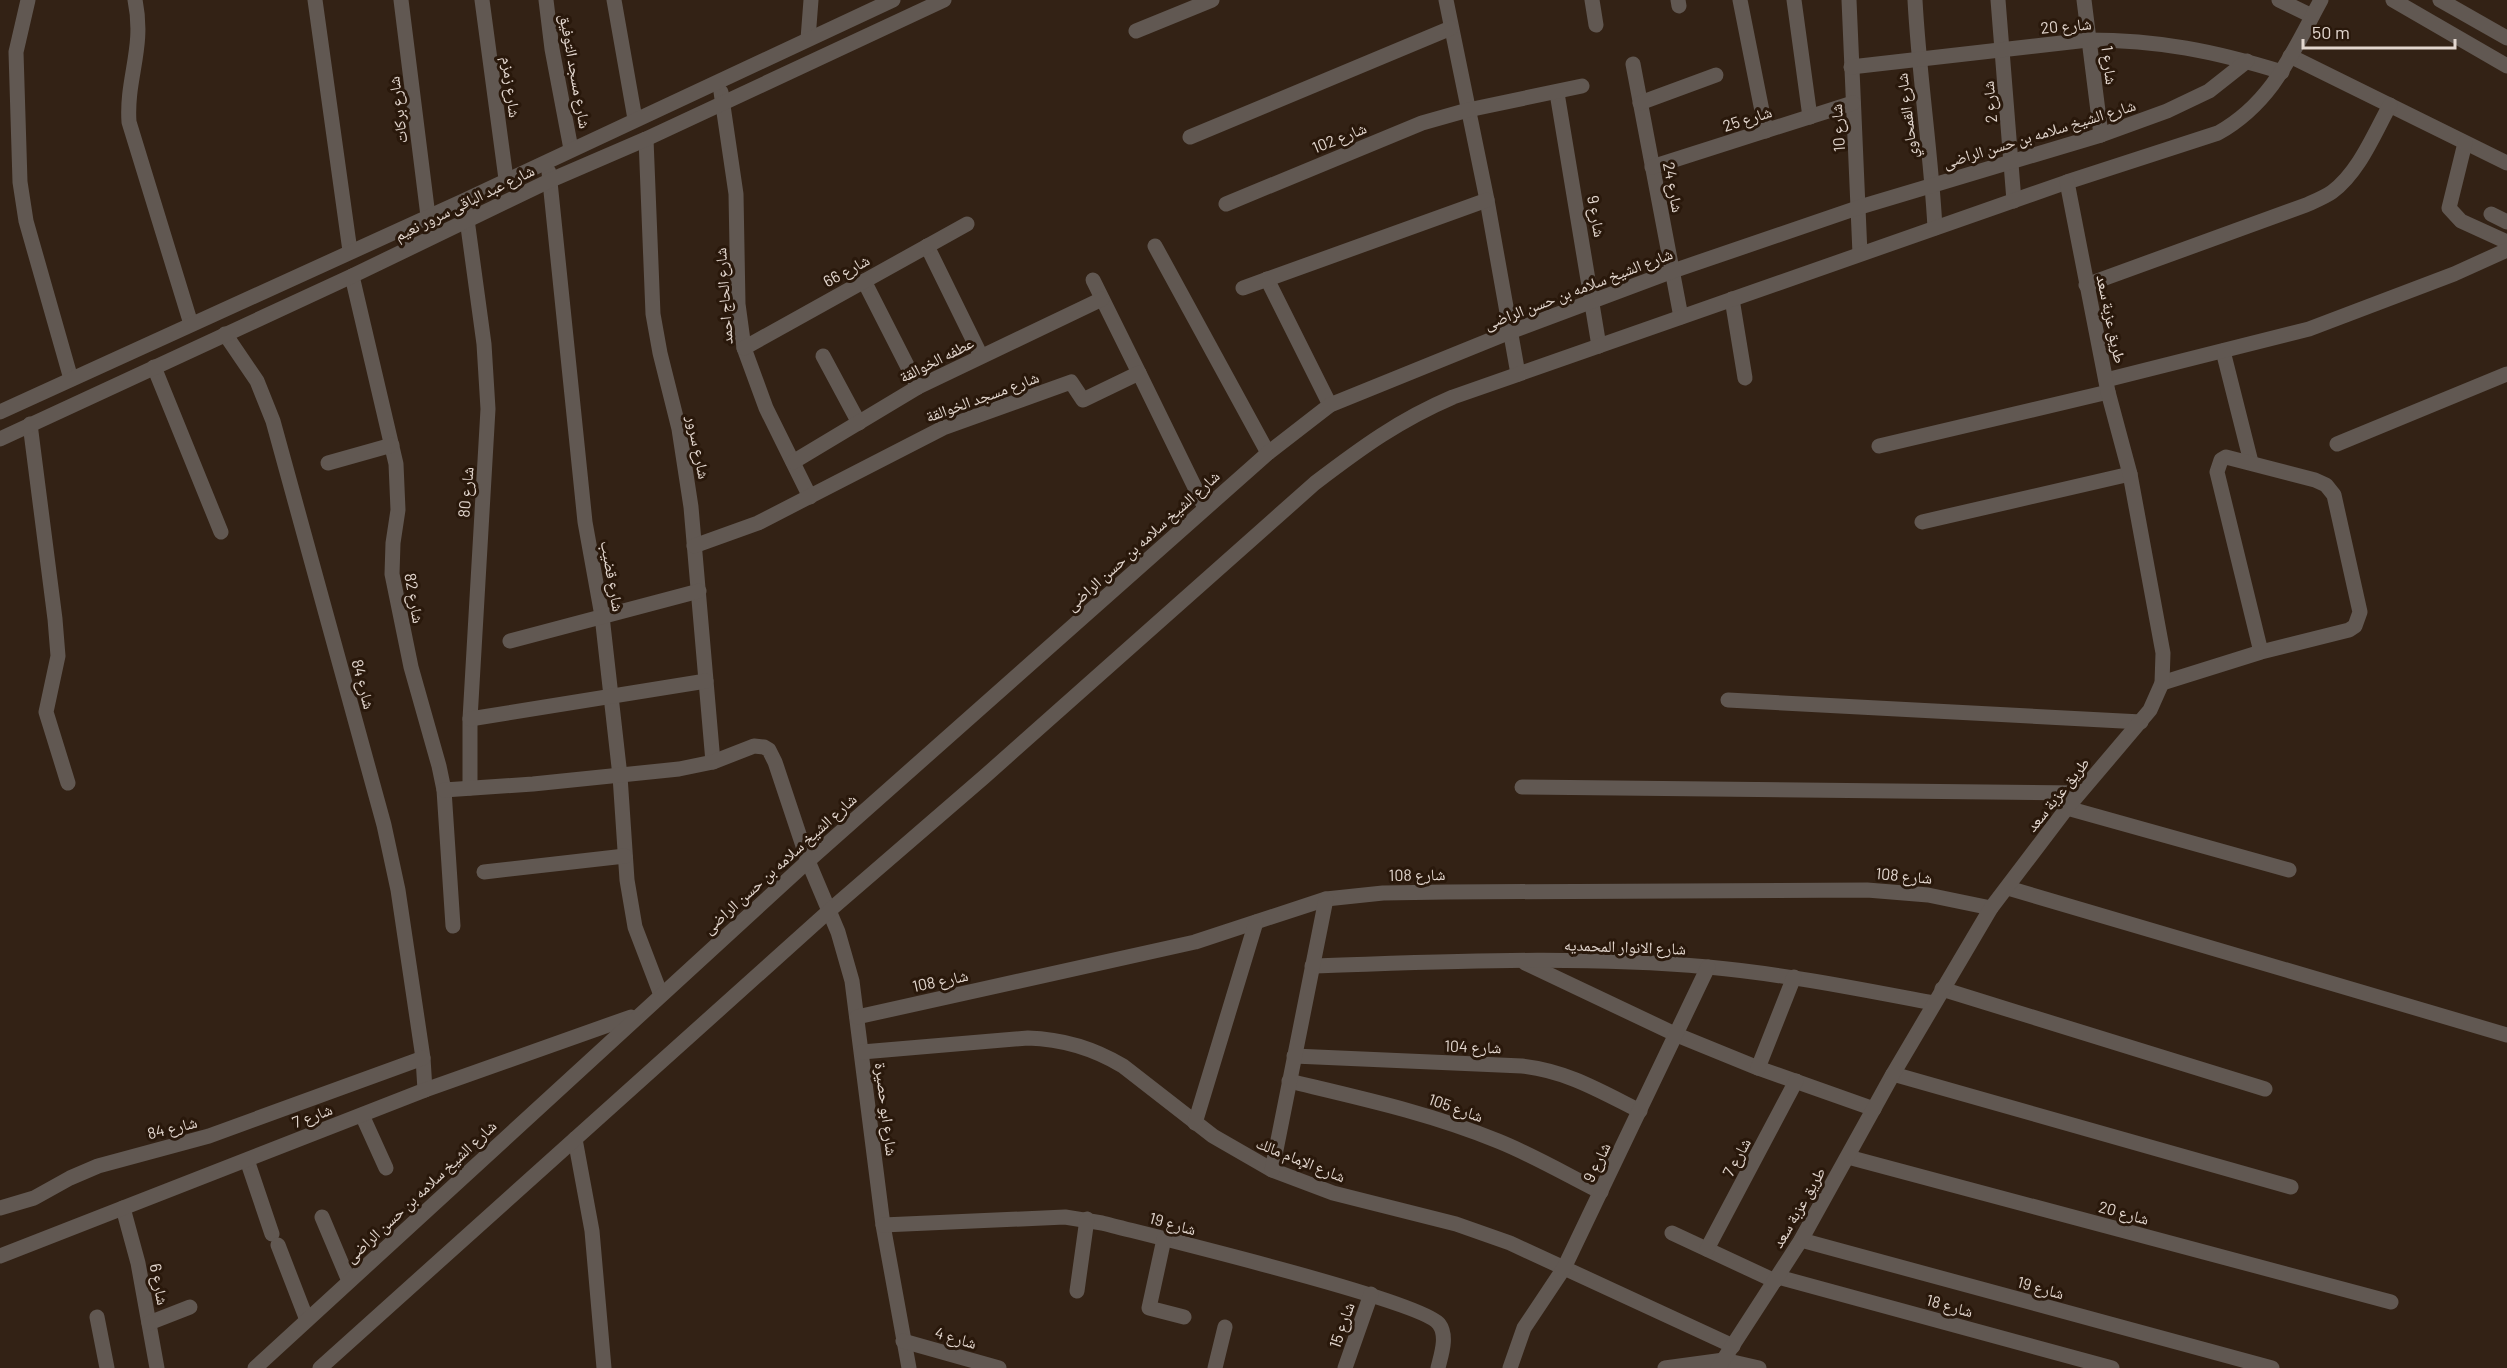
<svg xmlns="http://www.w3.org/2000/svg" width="2507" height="1368" viewBox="0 0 2507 1368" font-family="Barlow,'Noto Naskh Arabic',sans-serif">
	<rect width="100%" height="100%" fill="#332215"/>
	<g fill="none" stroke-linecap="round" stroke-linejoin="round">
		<g stroke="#615852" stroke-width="15">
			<path d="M28,0l-12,52 4,130 6,39 45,158"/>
			<path d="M135,0c10,48 -9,78 -6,122l62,202"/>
			<path d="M315,0l35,251"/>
			<path d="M401,0l27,216"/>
			<path d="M482,0l24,179"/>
			<path d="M546,0l6,49 19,100"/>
			<path d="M614,0l21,119"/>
			<path d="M1446,0l41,200 31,174"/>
			<path d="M1592,0l4,25"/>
			<path d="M1678,0l1,6"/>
			<path d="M1740,0l26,131"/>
			<path d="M1794,0l16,117"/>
			<path d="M1849,0l11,254"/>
			<path d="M1915,0c4,76 16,152 20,228"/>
			<path d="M1998,0l16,201"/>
			<path d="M2084,0l17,135"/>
			<path d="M2279,0l33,16"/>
			<path d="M2393,0l114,66"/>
			<path d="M2440,0l67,38"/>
			<path d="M1136,31l76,-31"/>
			<path d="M808,39l3,-39"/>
			<path d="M2290,56l217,107"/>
			<path d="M1633,64l48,253"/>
			<path d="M1851,67l237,-27c71,0 126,11 194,32"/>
			<path d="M721,92l15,102 2,110 6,44 22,60 44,89"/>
			<path d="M1557,93l42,253"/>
			<path d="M1640,103l76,-28"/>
			<path d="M1190,137l261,-109"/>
			<path d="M646,139l7,175 7,39 19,76 12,78 22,255"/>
			<path d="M2465,143l-16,65 12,13 46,21"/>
			<path d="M1652,167l201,-64"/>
			<path d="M549,172l36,350 17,94 18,160 7,104 8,47 26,68"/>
			<path d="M1226,204l196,-81 46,-13 114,-24"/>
			<path d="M466,212l18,132 4,65 -18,310v69"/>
			<path d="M2491,214l16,8"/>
			<path d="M927,246l54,110"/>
			<path d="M1155,246l113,207"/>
			<path d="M352,276l44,188 2,46 -5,33 -1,31 19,93 28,99 5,24 9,136"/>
			<path d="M1267,279l63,126"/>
			<path d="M1093,280l46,93"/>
			<path d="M864,281l54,106"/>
			<path d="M2086,285l220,-80c9,-4 19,-8 26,-13 27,-20 42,-58 58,-87"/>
			<path d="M1243,288l244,-88"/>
			<path d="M1732,299l13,79"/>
			<path d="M225,334l32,47 16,40 111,404 14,65 25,168 2,32"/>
			<path d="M744,348l223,-124"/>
			<path d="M2223,351l28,111"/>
			<path d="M823,356l36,67"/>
			<path d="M154,367l67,165"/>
			<path d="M2106,380l203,-51 145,-55 53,-24"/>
			<path d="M0,412l463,-211 430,-201"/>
			<path d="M30,424l25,195 3,37 -12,56 22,71"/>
			<path d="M0,439l352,-163 199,-96 95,-41 298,-139"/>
			<path d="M2337,444l170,-70"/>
			<path d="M1879,446l229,-54"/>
			<path d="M793,462l125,-75 184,-88"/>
			<path d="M328,463l64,-18"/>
			<path d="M1922,522l208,-48"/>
			<path d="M694,546l64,-23 185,-95 128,-46 12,18 56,-27 66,135"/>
			<path d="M510,641l189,-50"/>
			<path d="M2162,683l99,-31 88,-22 6,-4 5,-14 -26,-117 -8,-10 -11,-5 -89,-23 -5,3 -4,12 44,180"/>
			<path d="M1728,700l413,22"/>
			<path d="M470,719l236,-38"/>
			<path d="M1522,787l557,6"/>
			<path d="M444,790l89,-6 146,-15 34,-7 41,-16 10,1 5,3 6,12 33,99 30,71 14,49 31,244 26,143"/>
			<path d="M2067,808l222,62"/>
			<path d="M484,872l141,-16"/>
			<path d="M2008,888l499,147"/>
			<path d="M1525,963l152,72 81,33 116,41"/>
			<path d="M1312,966c132,-4 264,-11 396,1 76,7 151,22 225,36"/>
			<path d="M1942,989l323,100"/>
			<path d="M857,1017l338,-75 131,-43 57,-6 63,-1 421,-2 61,5 63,13"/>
			<path d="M862,1052l166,-14c35,1 65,10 95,28l90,70 59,34 61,23 123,31 54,19 223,103"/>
			<path d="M1294,1056l228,10c45,5 78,25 118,45"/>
			<path d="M1758,1068l36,-91"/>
			<path d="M1893,1074l398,113"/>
			<path d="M1289,1081c71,17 141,32 209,60 35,14 69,34 103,51"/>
			<path d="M362,1115l24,53"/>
			<path d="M1195,1123l61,-201"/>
			<path d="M575,1139l17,92 12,137"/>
			<path d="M1848,1157l543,145"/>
			<path d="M247,1160l25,74"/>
			<path d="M1272,1170l54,-271"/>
			<path d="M0,1208l34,-10 36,-20 28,-12 111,-30 214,-78"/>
			<path d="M123,1208l15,55 19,105"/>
			<path d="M322,1217l27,64"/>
			<path d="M883,1225l182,-8 37,6c46,12 321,78 337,101 9,12 2,31 -1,44"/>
			<path d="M1672,1233l103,48"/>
			<path d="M1164,1239l-15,69 35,9"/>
			<path d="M1801,1240l471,128"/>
			<path d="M278,1245l29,75"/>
			<path d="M1707,1249l89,-168"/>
			<path d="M0,1256l425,-166 206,-73"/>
			<path d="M1778,1277l334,91"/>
			<path d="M1077,1291l10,-72"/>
			<path d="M97,1317l10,51"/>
			<path d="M149,1323l41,-16"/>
			<path d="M903,1341l96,27"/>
			<path d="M255,1368l553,-507 460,-408 62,-48 180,-73 163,-61 187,-64 241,-72 66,-24 42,-20 38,-30"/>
			<path d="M320,1368l510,-458 154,-133 331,-294c46,-35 84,-63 138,-86l614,-215 151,-49c55,-31 74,-80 103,-133"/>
			<path d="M1215,1368l10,-41"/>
			<path d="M1345,1368l26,-74"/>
			<path d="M1510,1368l14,-40 40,-60 144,-301"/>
			<path d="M1665,1368l59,-8 35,8"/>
			<path d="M1718,1368l83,-128 92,-166 98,-166 76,-100 83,-98 12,-27 1,-30 -33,-179 -22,-82 -41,-210"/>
		</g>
	</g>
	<g text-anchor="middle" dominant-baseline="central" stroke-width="6" stroke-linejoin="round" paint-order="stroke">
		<g font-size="16" fill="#e3d7cf" stroke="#29180b">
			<text transform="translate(2066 25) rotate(-5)">شارع 20</text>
			<text transform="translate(2110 65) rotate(83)">شارع 1</text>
			<text transform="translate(576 71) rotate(80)">شارع مسجد التوفيق</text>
			<text transform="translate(512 87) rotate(83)">شارع زمزم</text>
			<text transform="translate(1989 102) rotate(-95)">شارع 2</text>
			<text transform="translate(397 110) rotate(-97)">شارع بركات</text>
			<text transform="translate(1906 116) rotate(-97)">شارع القمحاوي</text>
			<text transform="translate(1747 118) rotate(-18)">شارع 25</text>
			<text transform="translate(1837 128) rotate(-94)">شارع 10</text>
			<text transform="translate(2039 133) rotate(-17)">شارع الشيخ سلامه بن حسن الراضى</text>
			<text transform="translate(1339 137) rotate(-22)">شارع 102</text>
			<text transform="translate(1674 187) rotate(79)">شارع 24</text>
			<text transform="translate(464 202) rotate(-26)">شارع عبد الباقى سرور نعيم</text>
			<text transform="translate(1597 216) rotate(80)">شارع 9</text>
			<text transform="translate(846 270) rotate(-29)">شارع 66</text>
			<text transform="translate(1578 288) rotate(-21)">شارع الشيخ سلامه بن حسن الراضى</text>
			<text transform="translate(723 296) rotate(-94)">شارع الحاج احمد</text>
			<text transform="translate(2112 319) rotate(78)">طريق عزبة سعد</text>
			<text transform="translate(936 359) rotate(-27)">عطفه الخوالقة</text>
			<text transform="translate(982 396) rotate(-20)">شارع مسجد الخوالقة</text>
			<text transform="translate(699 447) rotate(79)">شارع سرور</text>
			<text transform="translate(465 492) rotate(-85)">شارع 80</text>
			<text transform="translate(1142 540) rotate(-42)">شارع الشيخ سلامه بن حسن الراضى</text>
			<text transform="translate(613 576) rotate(80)">شارع قضيب</text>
			<text transform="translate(415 598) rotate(80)">شارع 82</text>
			<text transform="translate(364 684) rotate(75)">شارع 84</text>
			<text transform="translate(2057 794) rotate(-51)">طريق عزبة سعد</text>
			<text transform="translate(779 863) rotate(-42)">شارع الشيخ سلامه بن حسن الراضى</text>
			<text transform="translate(1417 874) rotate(-1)">شارع 108</text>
			<text transform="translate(1904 875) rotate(5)">شارع 108</text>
			<text transform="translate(1625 946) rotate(2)">شارع الانوار المحمديه</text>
			<text transform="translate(940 980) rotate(-12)">شارع 108</text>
			<text transform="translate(1473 1046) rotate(2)">شارع 104</text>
			<text transform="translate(1456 1107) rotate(19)">شارع 105</text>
			<text transform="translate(887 1109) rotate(83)">شارع ابو حصيرة</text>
			<text transform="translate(312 1115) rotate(-21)">شارع 7</text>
			<text transform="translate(172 1127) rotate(-14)">شارع 84</text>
			<text transform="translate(1736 1157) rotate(-62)">شارع 7</text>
			<text transform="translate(1301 1159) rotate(22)">شارع الإمام مالك</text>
			<text transform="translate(1596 1162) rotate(-64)">شارع 9</text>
			<text transform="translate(420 1191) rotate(-43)">شارع الشيخ سلامه بن حسن الراضى</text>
			<text transform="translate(1798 1207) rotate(-60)">طريق عزبة سعد</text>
			<text transform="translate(2124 1212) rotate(15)">شارع 20</text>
			<text transform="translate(1173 1223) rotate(15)">شارع 19</text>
			<text transform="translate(160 1284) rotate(79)">شارع 6</text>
			<text transform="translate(2041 1287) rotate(15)">شارع 19</text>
			<text transform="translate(1950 1305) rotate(15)">شارع 18</text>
			<text transform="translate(1341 1325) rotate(-71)">شارع 15</text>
			<text transform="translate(956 1337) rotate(16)">شارع 4</text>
		</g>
	</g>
	<path d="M2303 39v9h152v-9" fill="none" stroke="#e3d7cf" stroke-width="3"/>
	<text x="2312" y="39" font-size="18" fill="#e3d7cf" stroke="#29180b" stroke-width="4.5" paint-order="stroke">50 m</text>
</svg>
